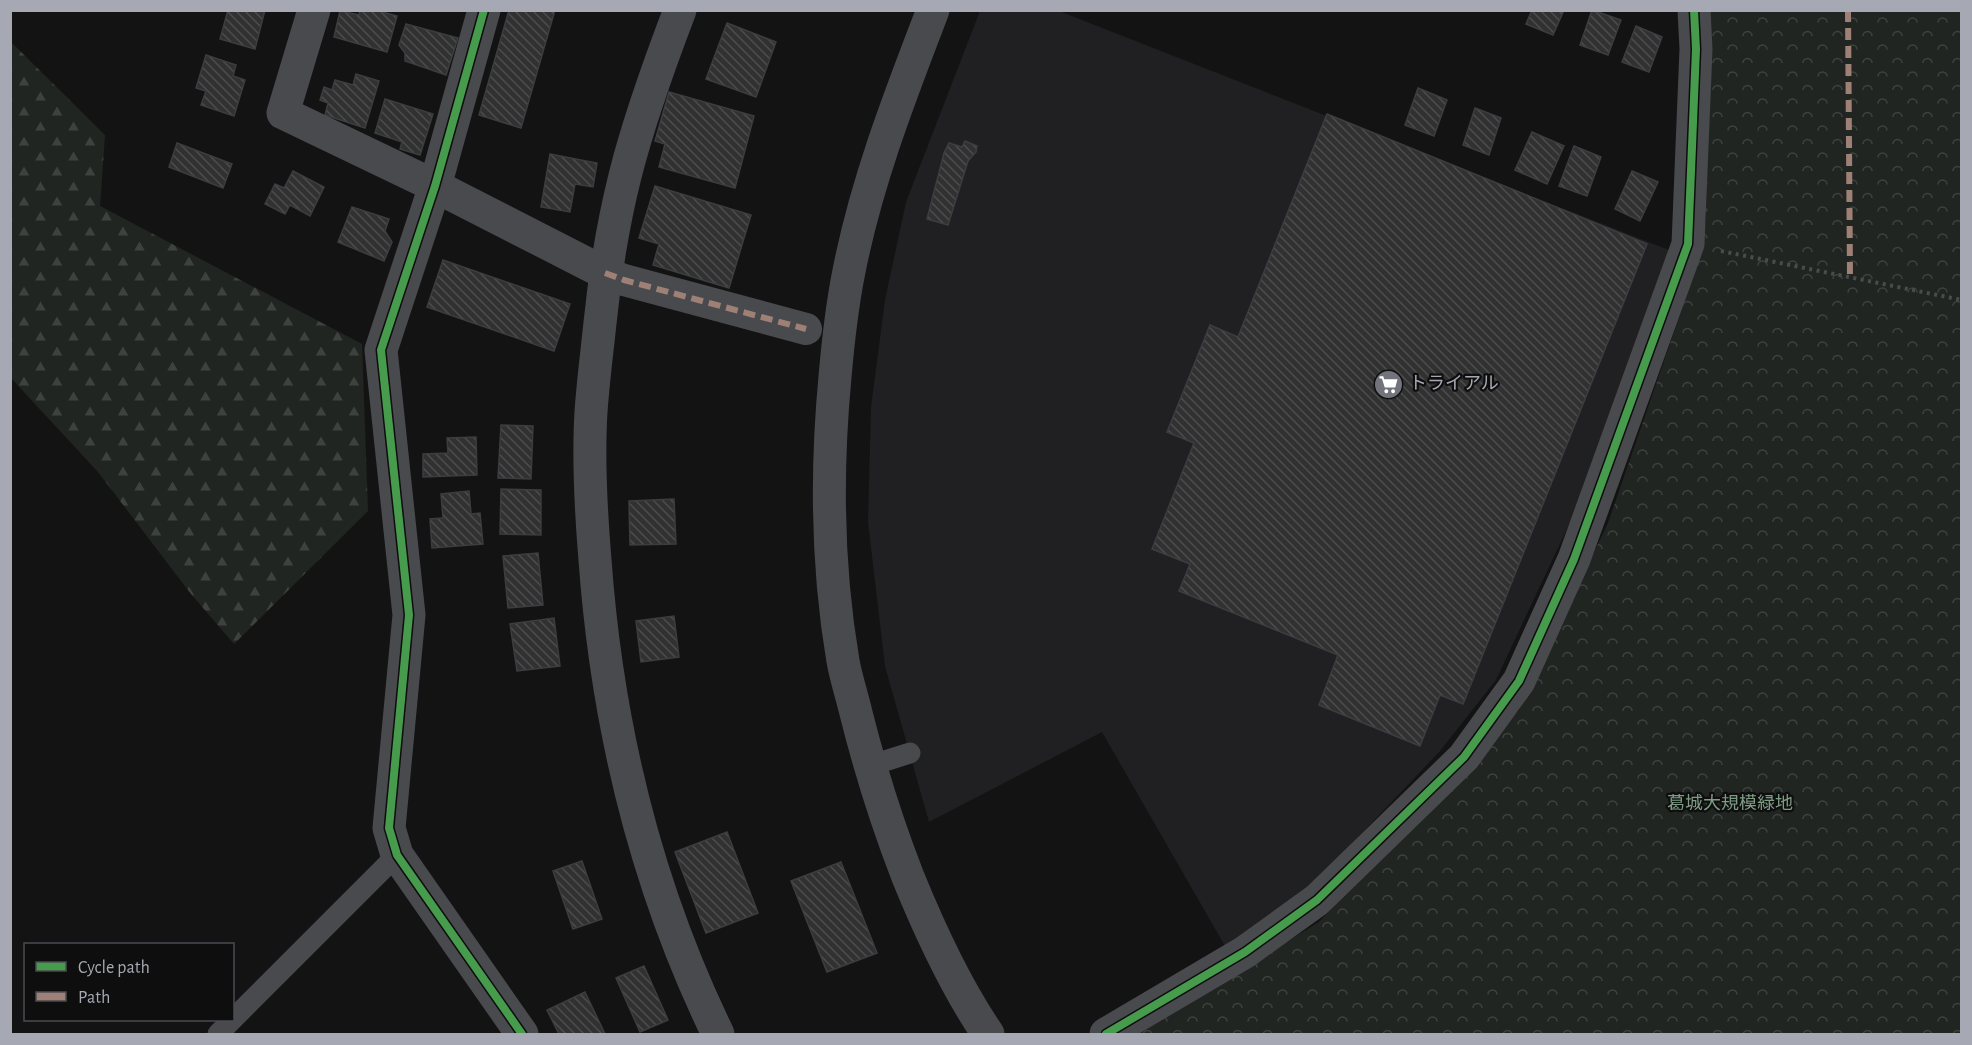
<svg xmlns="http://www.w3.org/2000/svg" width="1972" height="1045" viewBox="0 0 1972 1045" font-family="'Alegreya Sans','Noto Sans JP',sans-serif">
	<defs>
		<pattern id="forest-firs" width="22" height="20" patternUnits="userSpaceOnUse" patternTransform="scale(1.5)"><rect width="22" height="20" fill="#202521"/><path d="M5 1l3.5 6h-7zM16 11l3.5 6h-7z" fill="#3d423f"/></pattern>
		<pattern id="park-crowns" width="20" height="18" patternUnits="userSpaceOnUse" patternTransform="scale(1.5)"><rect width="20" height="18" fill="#202521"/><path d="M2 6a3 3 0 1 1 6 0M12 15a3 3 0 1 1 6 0" fill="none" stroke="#3d423f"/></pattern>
		<pattern id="building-back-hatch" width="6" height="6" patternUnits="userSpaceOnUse" patternTransform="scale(1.5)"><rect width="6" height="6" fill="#313132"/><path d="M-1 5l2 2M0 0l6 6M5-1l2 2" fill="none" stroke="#4c4c4d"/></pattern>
	</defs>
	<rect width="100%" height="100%" fill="#131314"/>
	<path fill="#202022" d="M980,11h79l610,239 -65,200 -108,230 -56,71 -134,141 -77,61 -127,-221 -173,90 -44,-156 -17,-144 3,-115 14,-107 21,-98z"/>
	<path fill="url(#forest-firs)" d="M10,41l95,94 -5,71 262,138 6,167 -134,133 -43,-50 -93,-122 -87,-94z"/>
	<path fill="url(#park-crowns)" d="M1705,11h256v1023h-825l183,-112 200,-212 89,-187 90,-260 8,-44 1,-135z"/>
	<g fill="url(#building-back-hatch)" stroke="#3c3d40" stroke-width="1.5">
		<path d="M228,10h37l-10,39 -35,-10z"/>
		<path d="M360,10h15l22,6 -10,36 -53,-15 6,-26 19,4z"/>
		<path d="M509,10h46l-34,118 -42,-13z"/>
		<path d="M1532,10h32l-11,25 -27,-11z"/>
		<path d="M1592,10l29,10 -13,35 -28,-10z"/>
		<path d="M727,23l49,19 -20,55 -50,-18z"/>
		<path d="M406,24l52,14 -12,37 -41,-14v-8l-6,-8z"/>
		<path d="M1636,26l26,11 -13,35 -27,-10z"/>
		<path d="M206,55l30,10 -3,11 12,4 -11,36 -33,-11 5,-14 -10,-3z"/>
		<path d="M356,74l23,7 -14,47 -40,-13 3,-12 -8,-3 4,-13 8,3 3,-10 18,5z"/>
		<path d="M1418,88l29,12 -13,36 -29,-11z"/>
		<path d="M669,92l85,24 -19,72 -76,-21 6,-23 -10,-3z"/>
		<path d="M385,99l48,15 -13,41 -20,-6 2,-7 -27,-9z"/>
		<path d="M1475,108l26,10 -12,37 -26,-10z"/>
		<path d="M1327,114l320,130 -184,460 -23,-9 -20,51 -101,-41 19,-50 -159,-64 11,-27 -38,-15 42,-106 -27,-11 43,-107 28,12z"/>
		<path d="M1532,132l32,14 -17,38 -32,-14z"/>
		<path d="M965,141l12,5 -1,6 -8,9 -20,64 -21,-6 17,-66 5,-10 13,4z"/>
		<path d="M177,143l55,21 -9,24 -54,-21z"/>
		<path d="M1574,146l27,11 -14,39 -28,-10z"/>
		<path d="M550,154l47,9 -4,24 -18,-3 -5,28 -29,-5z"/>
		<path d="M293,171l31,16 -14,29 -20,-11 -5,9 -20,-10 10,-20 9,4z"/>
		<path d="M1632,171l26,11 -18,39 -25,-12z"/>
		<path d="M655,186l96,29 -22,73 -76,-23 6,-21 -20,-6z"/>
		<path d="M352,207l37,12 -4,12 7,11 -8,19 -46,-19z"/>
		<path d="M443,260l127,44 -16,47 -127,-44z"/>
		<path d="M501,425l32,1 -2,53 -33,-1z"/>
		<path d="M476,437l1,38 -54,2v-23l25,-1 -1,-15z"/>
		<path d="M501,489l40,1v45l-41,-1z"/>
		<path d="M469,491l2,23 9,-1 3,31 -51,4 -2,-29 13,-1 -2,-24z"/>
		<path d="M674,499l2,45 -46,1 -1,-44z"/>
		<path d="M538,553l5,52 -35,3 -5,-52z"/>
		<path d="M674,616l5,41 -38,5 -5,-41z"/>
		<path d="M554,618l6,48 -43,5 -7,-47z"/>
		<path d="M727,832l31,81 -52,20 -31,-81z"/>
		<path d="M582,861l20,58 -29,10 -20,-58z"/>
		<path d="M841,862l36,91 -50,19 -36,-91z"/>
		<path d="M644,966l24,54 -28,12 -24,-54z"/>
		<path d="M585,992l20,42h-46l-12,-24z"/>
	</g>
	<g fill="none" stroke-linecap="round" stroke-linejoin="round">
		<path stroke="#4b4b4e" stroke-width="4" stroke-dasharray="3 4.5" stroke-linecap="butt" d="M1721,251l241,49"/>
		<g stroke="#494a4d" stroke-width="21">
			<path d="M869,766l41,-13"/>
			<path d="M218,1034l179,-179"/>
		</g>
		<path stroke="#494a4d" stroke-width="32" d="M605,273l19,7 182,49"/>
		<g stroke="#494a4d" stroke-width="33">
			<path d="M314,10l-31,103 152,73 170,87"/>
			<path d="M484,10l-49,176 -54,164 28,265 -20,213 8,27 125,179"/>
			<path d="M680,10c-21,55 -41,110 -55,166 -12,48 -20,98 -25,147 -3,29 -7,59 -9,89 -3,49 0,100 4,148 12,164 51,326 123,474"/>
			<path d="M1106,1034l139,-82 72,-52 147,-143 55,-76 55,-122 114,-315 8,-195 -2,-39"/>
		</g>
		<path stroke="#494a4d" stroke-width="33" d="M933,10c-33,86 -66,170 -84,261 -7,35 -11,71 -14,106 -9,95 -8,190 8,284 3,17 9,35 13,52 14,56 31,110 52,164 22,54 47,109 80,157"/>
		<g stroke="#9e8076" stroke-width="6" stroke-dasharray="12 6" stroke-linecap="butt">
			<path d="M1848,10l2,267"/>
			<path d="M605,273l19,7 182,49"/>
		</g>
		<defs>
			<g id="cycleway">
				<path d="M484,10l-49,176 -54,164 28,265 -20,213 8,27 125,179"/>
				<path d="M1106,1034l139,-82 72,-52 147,-143 55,-76 55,-122 114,-315 8,-195 -2,-39"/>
			</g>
		</defs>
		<use href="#cycleway" stroke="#0e0e0f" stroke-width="11"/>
		<use href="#cycleway" stroke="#469c4c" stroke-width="8"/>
	</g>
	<defs>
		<symbol id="supermarket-disc" viewBox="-11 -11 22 22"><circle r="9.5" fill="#73747b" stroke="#0e0e0f"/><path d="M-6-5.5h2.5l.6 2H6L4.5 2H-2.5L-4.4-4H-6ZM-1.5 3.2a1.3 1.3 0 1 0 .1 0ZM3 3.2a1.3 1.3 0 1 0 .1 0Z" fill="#fff"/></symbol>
	</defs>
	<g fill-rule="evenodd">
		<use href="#supermarket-disc" x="1372" y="368" width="33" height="33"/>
	</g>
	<g text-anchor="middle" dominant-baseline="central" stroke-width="4.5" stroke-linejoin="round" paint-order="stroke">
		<g font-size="18" fill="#a6a9b3" stroke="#0e0e0f" text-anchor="start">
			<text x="1409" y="384">トライアル</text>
		</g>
		<g font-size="18" fill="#7f9c84" stroke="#0e0e0f">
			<text x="1730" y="804">葛城大規模緑地</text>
		</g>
	</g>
	<rect width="1972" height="1045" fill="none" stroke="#a6a9b3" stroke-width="24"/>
	<rect x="24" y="943" width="210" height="78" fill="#0e0e0f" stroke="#4b4c51" stroke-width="1.5"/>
	<rect x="36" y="962" width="30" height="9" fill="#469c4c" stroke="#4b4c51" stroke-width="1.5"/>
	<text x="78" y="973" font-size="18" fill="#a6a9b3">Cycle path</text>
	<rect x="36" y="992" width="30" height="9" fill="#9e8076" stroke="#4b4c51" stroke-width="1.5"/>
	<text x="78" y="1003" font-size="18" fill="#a6a9b3">Path</text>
</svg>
